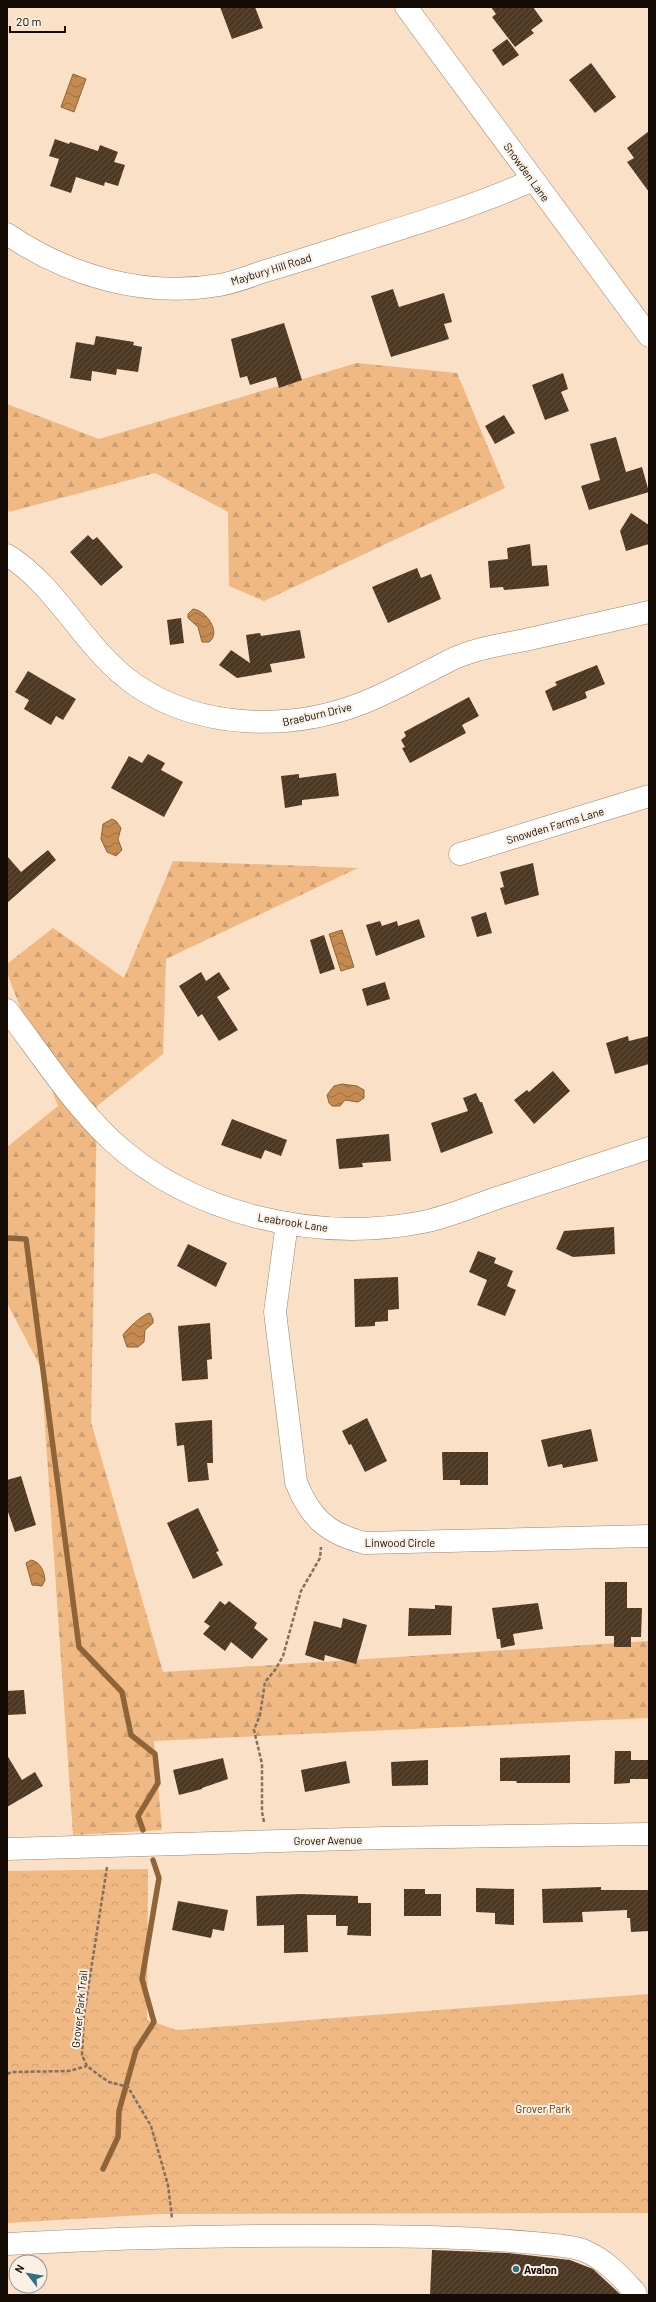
<svg xmlns="http://www.w3.org/2000/svg" width="656" height="2302" viewBox="0 0 656 2302" font-family="Barlow,sans-serif">
	<defs>
		<pattern id="forest-firs" width="22" height="20" patternUnits="userSpaceOnUse"><rect width="22" height="20" fill="#f0b983"/><path d="M5 1l3.5 6h-7zM16 11l3.5 6h-7z" fill="#cd9e70"/></pattern>
		<pattern id="park-crowns" width="20" height="18" patternUnits="userSpaceOnUse"><rect width="20" height="18" fill="#f0b983"/><path d="M2 6a3 3 0 1 1 6 0M12 15a3 3 0 1 1 6 0" fill="none" stroke="#cd9e70"/></pattern>
		<pattern id="water-waves" width="16" height="10" patternUnits="userSpaceOnUse"><rect width="16" height="10" fill="#c48a4f"/><path d="M0 5q4-4 8 0t8 0" fill="none" stroke="#9e6f3f"/></pattern>
		<pattern id="building-hatch" width="6" height="6" patternUnits="userSpaceOnUse"><rect width="6" height="6" fill="#4c3823"/><path d="M-1 1l2-2M0 6l6-6M5 7l2-2" fill="none" stroke="#625140"/></pattern>
	</defs>
	<rect width="100%" height="100%" fill="#fae0c7"/>
	<g fill="url(#forest-firs)">
		<path d="M357,363l100,10 48,115 -241,113 -35,-15 -1,-74 -73,-39 -146,39 -2,-5v-103l92,35z"/>
		<path d="M173,861l185,7 -192,91 -3,95 -66,52 -6,316 72,250 486,-31v77l-495,23 8,89 -89,5 -32,-467 -34,-65v-156l51,-41 -51,-133v-9l46,-36 71,50z"/>
	</g>
	<path fill="url(#park-crowns)" d="M148,1869l-1,151 30,10 472,-36v219l-489,1 -153,9v-352z"/>
	<g fill="url(#water-waves)" stroke="#8f6438">
		<path d="M73,74l13,5 -12,33 -13,-5z"/>
		<path d="M193,609c13,1 29,24 16,33h-7l-4,-15 -10,-9v-4z"/>
		<path d="M112,819l4,2 5,7 -3,11 4,11 -6,6 -9,-4 -6,-13 2,-15z"/>
		<path d="M342,930l12,37 -13,4 -12,-37z"/>
		<path d="M342,1084l15,2 7,4v8l-6,4 -13,-2 -5,6h-8l-3,-3 -2,-8 7,-9z"/>
		<path d="M150,1313l3,6v4l-8,7 -1,12 -6,5h-11l-4,-12c4,-6 20,-21 27,-22z"/>
		<path d="M31,1560c9,2 13,10 14,20l-3,6 -10,-1 -6,-22z"/>
	</g>
	<g fill="none" stroke-linecap="round" stroke-linejoin="round">
		<g stroke="#8f6438" stroke-width="5.5">
			<path d="M7,1238l19,1 53,408 43,45 9,43 24,19 3,29 -20,33 5,14"/>
			<path d="M103,2169l15,-32 1,-26 17,-61 18,-28 -12,-43 17,-101 -6,-18"/>
		</g>
	</g>
	<g fill="url(#building-hatch)">
		<path d="M220,7h35l8,21 -31,11z"/>
		<path d="M491,7h42l10,14 -12,9 3,3 -19,14 -23,-30 4,-3z"/>
		<path d="M507,39l12,16 -16,11 -11,-16z"/>
		<path d="M591,63l25,34 -21,16 -26,-33z"/>
		<path d="M649,131v61l-22,-30 7,-4 -7,-10z"/>
		<path d="M55,139l14,5 1,-2 28,9 2,-6 18,7 -4,10 11,3 -7,21 -13,-4 -1,4 -28,-9 -5,16 -21,-7 9,-27 -10,-3z"/>
		<path d="M393,289l6,18 45,-14 8,29 -8,2 5,15 -58,18 -20,-61z"/>
		<path d="M284,323l18,57 -23,8 -3,-11 -26,8 -3,-9 -7,2 -9,-39z"/>
		<path d="M96,336l38,6 -1,3 9,2 -4,25 -21,-3 -1,6 -24,-4 -1,10 -21,-3 6,-36 18,3z"/>
		<path d="M563,373l5,16 -7,3 8,19 -24,9 -13,-35z"/>
		<path d="M504,415l11,18 -20,11 -10,-18z"/>
		<path d="M616,437l10,35 16,-5 7,25 -60,18 -8,-24 19,-6 -10,-36z"/>
		<path d="M631,513l18,12v19l-23,7 -6,-20z"/>
		<path d="M88,535l5,5 4,-3 26,30 -22,19 -31,-34z"/>
		<path d="M530,544l2,22 15,-1 2,21 -45,4 -1,-3 -13,1 -2,-27 20,-2 -1,-11z"/>
		<path d="M417,568l4,10 10,-4 10,25 -53,24 -16,-36z"/>
		<path d="M181,618l3,25 -14,2 -3,-25z"/>
		<path d="M300,630l5,28 -35,6 2,8 -35,6 -18,-13 12,-15 19,13 -4,-28 14,-2 1,3z"/>
		<path d="M597,665l8,19 -20,8 2,6 -34,13 -8,-20 12,-6 -2,-3z"/>
		<path d="M28,671l48,28 -13,21 -7,-4 -5,9 -27,-16 5,-9 -14,-8z"/>
		<path d="M469,697l10,19 -17,9 4,8 -56,30 -8,-15 3,-1 -4,-7 5,-4 -2,-4z"/>
		<path d="M148,754l17,9 -4,7 22,12 -19,35 -53,-29 18,-32 13,7z"/>
		<path d="M336,773l3,23 -37,4v5l-17,3 -4,-32 18,-2v4z"/>
		<path d="M48,850l8,10 -49,43v-47l14,16z"/>
		<path d="M533,863l6,32 -34,10 -5,-17 4,-1 -4,-15z"/>
		<path d="M486,912l6,21 -15,4 -6,-20z"/>
		<path d="M419,919l6,18 -49,19 -10,-31 14,-4 2,5 15,-5 1,5z"/>
		<path d="M324,935l11,34 -15,5 -10,-34z"/>
		<path d="M201,972l5,9 13,-9 11,17 -13,8 21,33 -19,11 -17,-27 -4,3 -19,-31z"/>
		<path d="M385,982l5,17 -23,7 -5,-17z"/>
		<path d="M628,1036l1,5 20,-5v28l-34,10 -9,-31z"/>
		<path d="M553,1071l17,20 -36,33 -20,-24 13,-10 2,2z"/>
		<path d="M476,1093l4,9h2l11,31 -52,20 -10,-30 37,-12 -5,-13z"/>
		<path d="M232,1119l55,21 -6,16 -16,-6 -4,9 -40,-14z"/>
		<path d="M389,1134l2,27 -29,2 1,4 -24,2 -3,-30z"/>
		<path d="M614,1227l1,27 -42,3 -17,-8 8,-18z"/>
		<path d="M188,1244l39,19 -11,24 -39,-21z"/>
		<path d="M478,1251l18,7 -2,5 19,8 -6,15 9,4 -11,26 -28,-11 10,-25 -18,-8z"/>
		<path d="M398,1277l1,32 -11,1v11l-13,1v4l-20,1 -1,-48z"/>
		<path d="M210,1323l2,36 -5,1 1,19 -26,2 -4,-55z"/>
		<path d="M367,1418l20,43 -22,11 -14,-28 -2,1 -7,-14z"/>
		<path d="M212,1420l1,43h-6l2,17 -21,2 -4,-37 -7,1 -2,-23z"/>
		<path d="M591,1429l7,32 -35,7 -1,-4 -14,3 -7,-27z"/>
		<path d="M442,1452h46v33h-28v-5h-17z"/>
		<path d="M21,1476l15,49 -21,7 -8,-23v-29z"/>
		<path d="M198,1508l21,43 -3,1 7,13 -30,14 -26,-56z"/>
		<path d="M605,1582h22v26h15l-1,29h-10v10h-17v-11h-9z"/>
		<path d="M220,1601l5,4 4,-4 28,22 -3,5 14,11 -16,20 -21,-17 -6,9 -22,-17 7,-8 -6,-4z"/>
		<path d="M538,1603l5,26 -30,5 2,11 -14,3 -1,-9h-3l-5,-31z"/>
		<path d="M435,1605l17,1 -1,29 -43,1 1,-28 26,1z"/>
		<path d="M343,1618l24,7 -11,39 -31,-9 -1,6 -19,-6 9,-34 27,7z"/>
		<path d="M24,1690l2,24 -19,1v-24z"/>
		<path d="M615,1751h16v9h18v19h-19v4l-16,1z"/>
		<path d="M7,1755l15,25 13,-8 8,14 -36,21z"/>
		<path d="M570,1755v28h-53l-1,-2h-16v-23z"/>
		<path d="M223,1758l5,21 -26,9v1l-23,6 -6,-25z"/>
		<path d="M428,1760v25l-36,1 -1,-24z"/>
		<path d="M346,1761l4,22 -45,9 -4,-22z"/>
		<path d="M601,1887v3h48v41l-18,1 -1,-14h-3v-8l-45,2 1,10 -40,1 -1,-34z"/>
		<path d="M476,1888l38,1v36l-19,-1v-11l-19,-1z"/>
		<path d="M404,1889h21v5h16v22h-37z"/>
		<path d="M300,1894l58,2v7h13v33l-24,-1 1,-9h-12v-11h-29l1,37 -24,1v-28l-27,1 -1,-30z"/>
		<path d="M178,1901l50,9 -4,21 -11,-2 -2,9 -39,-8z"/>
		<path d="M432,2250l76,3 62,7 23,9 28,26h-191z"/>
	</g>
	<g fill="none" stroke-linecap="round" stroke-linejoin="round">
		<defs>
			<g id="minor">
				<path d="M406,7l243,329"/>
				<path d="M7,234c62,42 137,64 212,51 14,-2 29,-8 43,-13 30,-9 59,-18 89,-28 61,-19 124,-38 182,-64"/>
				<path d="M7,555c53,33 78,96 130,131 64,43 152,45 223,18 26,-10 51,-24 75,-36 10,-5 20,-11 30,-14 19,-7 40,-10 60,-14 41,-9 83,-19 124,-28"/>
				<path d="M460,854l189,-58"/>
				<path d="M7,1010c33,43 64,92 104,130 81,75 205,103 312,82 25,-5 50,-16 74,-24 51,-17 101,-33 152,-50"/>
				<path d="M287,1223l-12,89 21,170c14,36 32,52 69,61l284,-7"/>
				<path d="M7,1849l376,-11 266,-4"/>
				<path d="M7,2244c141,-8 283,-10 424,-7 35,1 69,3 103,6 17,2 36,2 51,8 21,9 35,25 50,41l1,3"/>
			</g>
		</defs>
		<use href="#minor" stroke="#9d856e" stroke-width="23"/>
		<g stroke="#817161" stroke-width="2.5" stroke-dasharray="4 2" stroke-linecap="butt">
			<path d="M264,1822l-2,-10v-48l-8,-34 6,-15 5,-33 10,-12 8,-14 18,-65 19,-33 1,-11"/>
			<path d="M107,1867l-23,148 -2,40 5,11 13,10 9,6 19,5 23,39 17,59 4,33"/>
			<path d="M7,2074l5,-2 57,-1 18,-5"/>
		</g>
		<use href="#minor" stroke="#fff" stroke-width="22"/>
	</g>
	<circle fill="#2d7181" stroke="#fbf0e6" stroke-width="1.5" cx="516" cy="2269" r="4"/>
	<g text-anchor="middle" dominant-baseline="central" stroke-width="4" stroke-linejoin="round" paint-order="stroke">
		<g font-size="11" fill="#140c04" stroke="#fbf0e6">
			<text transform="translate(527 172) rotate(54)">Snowden Lane</text>
			<text transform="translate(271 269) rotate(-17)">Maybury Hill Road</text>
			<text transform="translate(317 714) rotate(-13)">Braeburn Drive</text>
			<text transform="translate(555 825) rotate(-17)">Snowden Farms Lane</text>
			<text transform="translate(293 1222) rotate(9)">Leabrook Lane</text>
			<text x="400" y="1542">Linwood Circle</text>
			<text transform="translate(328 1840) rotate(-1)">Grover Avenue</text>
			<text transform="translate(79 2009) rotate(-84)">Grover Park Trail</text>
		</g>
		<g font-size="11" fill="#5d3605" stroke="#fbf0e6">
			<text x="543" y="2108">Grover Park</text>
		</g>
		<g font-size="11" font-weight="bold" fill="#140c04" stroke="#fbf0e6" text-anchor="start">
			<text x="524" y="2269">Avalon</text>
		</g>
	</g>
	<rect width="656" height="2302" fill="none" stroke="#140c04" stroke-width="16"/>
	<g transform="translate(28 2274) rotate(301)"><circle r="19" fill="#fbf0e6" stroke="#9f958c"/>
	<path d="M0-3L7 15L0 10L-7 15Z" fill="#2d7181"/>
	<text y="-6" font-size="11" font-weight="bold" text-anchor="middle" fill="#140c04">N</text>
	</g>
	<path d="M10 26v6h55v-6" fill="none" stroke="#140c04" stroke-width="2"/>
	<text x="16" y="26" font-size="12" fill="#140c04" stroke="#fbf0e6" stroke-width="3" paint-order="stroke">20 m</text>
</svg>
